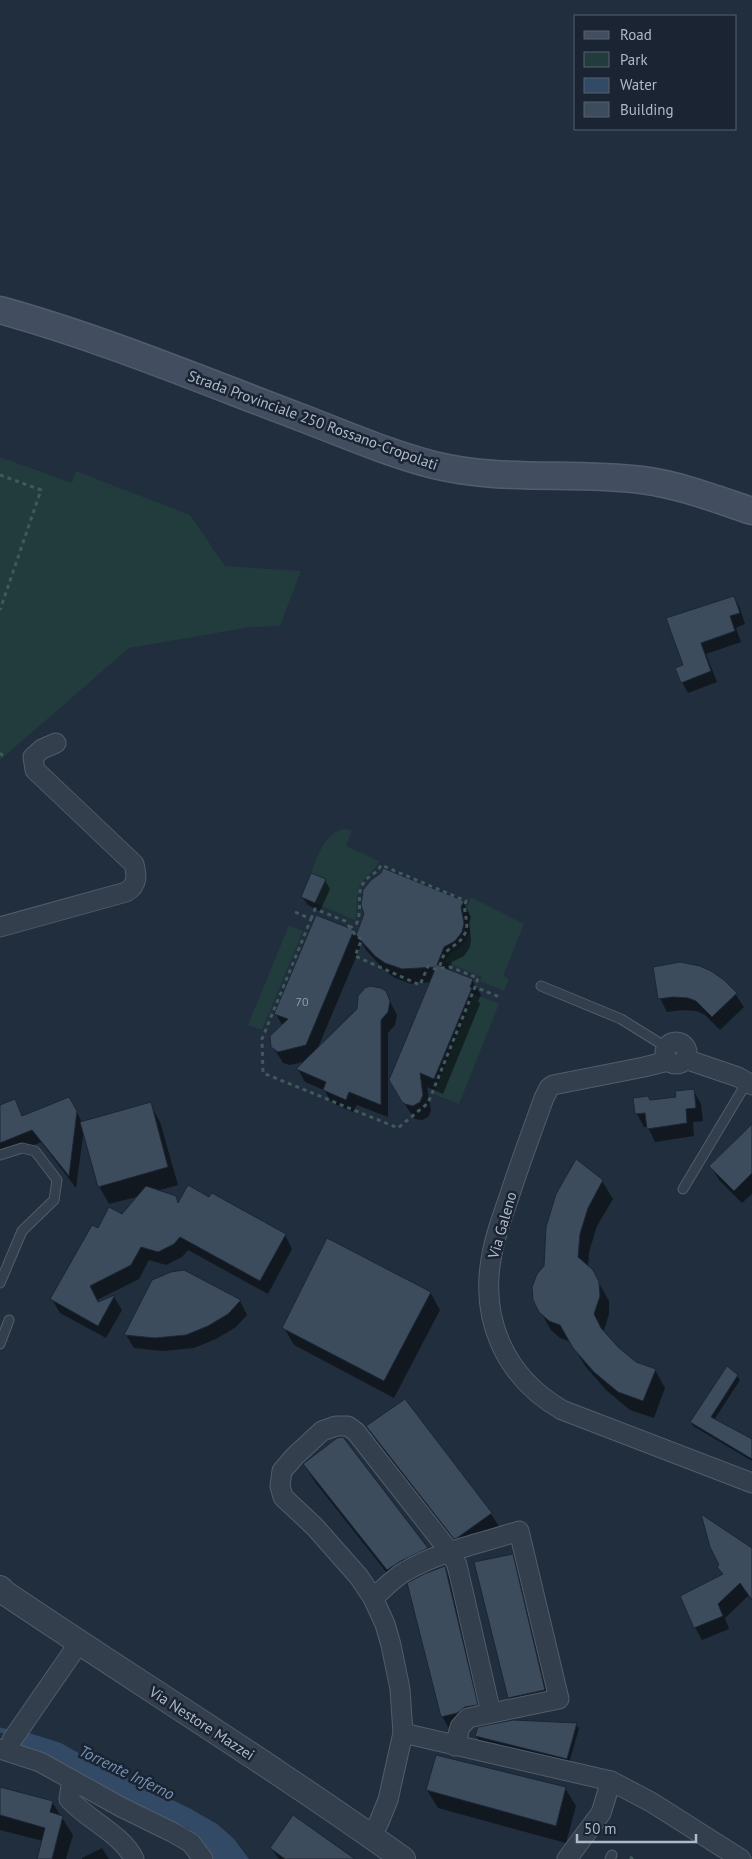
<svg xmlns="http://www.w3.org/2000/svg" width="752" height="1859" viewBox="0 0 752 1859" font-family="'PT Sans',sans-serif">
	<rect width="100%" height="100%" fill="#202e3d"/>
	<g fill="#223c3e">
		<path d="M0,457l72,26 4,-12 114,44 35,51 76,5 -21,55 -29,1 -122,21 -129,112z"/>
		<path d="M343,829l9,1 -6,16 33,15c-4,11 -13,12 -19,24 -6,13 -1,24 -5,35l-40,-17 11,-24 -15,-6c8,-18 11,-37 32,-44z"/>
		<path d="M471,897l53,27 -21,52 6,3 -5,12 -24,-10 2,-4 -37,-15c6,-13 8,-8 17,-17 10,-11 10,-25 5,-38z"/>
		<path d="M289,925l14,6 -41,99 -14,-5z"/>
		<path d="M474,994l25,10 -40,100 -25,-10z"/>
	</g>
	<path fill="#324a66" d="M29,1733l32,10 28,16 102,50 26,15 17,15 15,20h-35l-25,-30 -81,-36 -59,-37 -29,-11z"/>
	<g fill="#0007">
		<path d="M734,597l6,11 5,16 -9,4 5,14 -35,12 11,28 -29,11 -6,-11 2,-16z"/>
		<path d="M325,880l5,9 -10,22 -12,-6 -6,-8z"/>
		<path d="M463,902l8,15 -2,6 2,16 -1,8 -6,9 -12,6 -3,9 23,9 9,15 -3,6 2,3 -37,90 -16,-7 4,24 -3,6 -6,3 -7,-1 -16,-23 32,-114 -20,2 -16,-6 -10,-7 -19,-21 -4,-7 -45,107 68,-58 12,23 -2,10 -7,8v84l-31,-12 -4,7 -21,-9 -8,-13 -19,-8 -7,-13 9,-8 -17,4 -7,-2 -12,-20 12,-17 -7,-12 77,-83 3,6 9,-23z"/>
		<path d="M732,989l12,18 -24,23 -15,-15 -9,-4 -14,-1 -15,2 -7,-14z"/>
		<path d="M693,1090l8,14 2,17 -10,1 1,14 -39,6 -7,-15h-4l-7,-13 -2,-15 15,2 27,-2z"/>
		<path d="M69,1098l13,24 68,-18 10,18 18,63 -21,6 18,6 4,7 106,31 7,14 -24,45 -80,-44 -6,7 -16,8 -17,-5 -10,19 -42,21 1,3 16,-6 8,13 -16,28 -46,-25 -8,-14 46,-70 25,-13 17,-20 -31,8 -10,-18 -15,-57 -8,59 -35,-46 -41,18v-54l15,-5 8,16z"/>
		<path d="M752,1125v69l-10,9 -23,-23 -8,-14z"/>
		<path d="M602,1181l11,18 -16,27 -8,26 -1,16 4,3 17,30v13l-6,19 15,15 17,15 20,7 10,18 -11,30 -24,-8 -24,-20 -21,-24 -14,-24 -11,-4 -9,-8 -11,-19 5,-45z"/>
		<path d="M430,1292l10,18 -46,88 -100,-53 -10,-17z"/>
		<path d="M240,1301l7,14 -11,12 -20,12 -22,9 -31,3 -29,-3 -8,-13z"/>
		<path d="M727,1368l10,8 3,4 -26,40 38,20v21l-59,-35 -2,-4z"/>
		<path d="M404,1400l87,114 11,17 -37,25 -87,-112 -10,-17z"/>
		<path d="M343,1439l84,109 10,18 -26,13 -13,8 -83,-105 -11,-17z"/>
		<path d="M752,1547v54l-4,-5 -23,22 4,11 -27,11 -7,-13 28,-52 -5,-8z"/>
		<path d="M512,1555l11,18 32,135 -36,8 -10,-18z"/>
		<path d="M444,1568l11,18 32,136 -12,3 -8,6 -15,3 -10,-18z"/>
		<path d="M576,1725l3,3 -10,35 -90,-23 -3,-4z"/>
		<path d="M0,1788l52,14 21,33 -7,24h-28l5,-18 -43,-11z"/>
		<path d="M565,1788l11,18 -10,37 -128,-35 -11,-18z"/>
		<path d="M102,1848l7,11h-27v-1z"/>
		<path d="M271,1848l81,11h-73z"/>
	</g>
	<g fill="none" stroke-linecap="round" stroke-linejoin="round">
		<path stroke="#324a66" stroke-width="5" d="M0,1730l12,3"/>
	</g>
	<g fill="#3c4c5d" stroke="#1c2634">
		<path d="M734,596l6,17 -10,3 5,15 -34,12 10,28 -30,12 -6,-15 8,-3 -17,-47z"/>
		<path d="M383,868l81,33 -3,6 3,16 -2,9 -7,9 -11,6 -7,18 36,14 -3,8 2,1 -38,91 -14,-6 3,22 -3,7 -7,4 -8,-2 -3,-2 -13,-22 47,-113 -34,2 -17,-6 -10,-7 -19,-21 8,-21 -3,-9 2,-15 8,-10 10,-7z"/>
		<path d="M311,873l15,6 -11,24 -14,-6z"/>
		<path d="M316,915l38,15 -48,115 -28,7 -7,-5 -1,-11 18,-17 -14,-5z"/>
		<path d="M680,962l20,4 11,5 13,9 13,13 -25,24 -16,-16 -8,-3 -15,-1 -15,2 -5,-32z"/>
		<path d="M370,986l11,2 5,3 4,10 -2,11 -7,8v85l-32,-13 -3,8 -23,-10 3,-8 -30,-13 61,-60 1,-13 7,-8z"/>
		<path d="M694,1089l2,19 -10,1 1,14 -40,6 -2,-16 -10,1 -2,-16 15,-2 2,4 26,-3 -1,-6z"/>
		<path d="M69,1097l8,14 -8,65 -37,-46 -32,13v-38l15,-6 7,17z"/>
		<path d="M151,1102l17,65 -70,20 -18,-65z"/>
		<path d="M752,1124v49l-18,18 -25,-25z"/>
		<path d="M576,1159l27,21 -15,28 -8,26 -2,23 15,13 6,12 1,14 -6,18 7,14 17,19 18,15 20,7 -13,32 -25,-9 -24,-20 -21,-24 -13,-23 -11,-4 -10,-9 -6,-12 -1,-13 5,-13 7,-8 2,-39 10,-33z"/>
		<path d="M188,1185l21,12 3,-4 74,41 -26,47 -80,-44 -6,7 -16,8 -17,-5 -10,18 -41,21 8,16 17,-7 -17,31 -48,-27 42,-74 6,3 11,-21 13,7 24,-28 30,10 2,7z"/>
		<path d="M327,1238l104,54 -47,89 -102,-53z"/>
		<path d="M184,1270l57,30 -13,14 -20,12 -22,9 -31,3 -31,-3 28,-55 19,-8z"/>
		<path d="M727,1366l11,9 -27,42 41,22v20l-62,-37z"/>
		<path d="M405,1399l87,114 -35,25 -3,1 -88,-113z"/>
		<path d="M343,1437l85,111 -27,13 -14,9 -84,-106 34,-26z"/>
		<path d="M701,1514l51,34v52l-12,-17 -22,21 5,12 -29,12 -14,-32 43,-22 -6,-7 2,-2 -9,-18z"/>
		<path d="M513,1554l32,136 -37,8 -34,-136z"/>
		<path d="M445,1566l33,139 -13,2 -8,6 -16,4 -34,-134 17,-9z"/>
		<path d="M513,1720l64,3 -10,36 -92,-23 3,-9z"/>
		<path d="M436,1755l130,32 -10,39 -130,-36z"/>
		<path d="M0,1787l53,14 -3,11 13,4 -11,43h-15l8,-31 -45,-13z"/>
		<path d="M293,1815l62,44h-70l-15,-11z"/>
	</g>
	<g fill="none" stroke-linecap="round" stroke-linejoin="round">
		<defs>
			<g id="service">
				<path d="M541,986l80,33 45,28"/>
				<path d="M0,1155l22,-7 13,3 22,29 -3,20 -32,31 -22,52"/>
				<path d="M683,1189l64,-107"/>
				<path d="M0,1344l9,-24"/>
				<path d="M610,1859l2,-4"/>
			</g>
			<g id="minor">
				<path d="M0,927l126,-35c12,-7 11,-16 8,-28l-99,-94 -2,-13 9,-8 14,-6"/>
				<circle cx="676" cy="1053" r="11"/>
				<path d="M685,1059l53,18 14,8"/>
				<path d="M668,1061l-24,6 -91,18 -4,3 -5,10c-11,30 -22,60 -32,90 -7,22 -16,43 -20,66 -13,65 13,123 70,156l190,73"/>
				<path d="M373,1598c11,-9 20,-20 33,-27 34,-20 76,-28 113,-40l40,168 -91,19 -8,9 -5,19"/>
				<path d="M403,1733l208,48 40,21 90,57"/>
				<path d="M0,1749l40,13 81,45 51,25 19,11 12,16"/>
				<path d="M9,1750l3,-10 67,-97"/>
				<path d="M72,1780l-3,19c20,22 53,35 65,60"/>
				<path d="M371,1836l8,-14 9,-22 15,-67 -3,-44 -9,-44 -6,-21 -12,-26 -14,-21 -44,-50 -32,-30 -3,-11 2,-15 13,-15 27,-25 14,-5h12l8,6 94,120 7,13 34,148"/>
				<path d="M567,1859l34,-46 10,-32"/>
			</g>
			<path id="tertiary" d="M0,1588l5,5c132,89 268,173 398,266"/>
			<path id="secondary" d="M0,310c101,28 199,69 297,106 45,17 90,37 137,49 68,17 139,6 208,15 38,5 74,19 110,31"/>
		</defs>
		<use href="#service" stroke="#525d6b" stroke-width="11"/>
		<use href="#minor" stroke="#525d6b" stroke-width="21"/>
		<use href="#tertiary" stroke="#525d6b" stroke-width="26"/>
		<use href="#secondary" stroke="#525d6b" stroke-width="29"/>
		<g stroke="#40595b" stroke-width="3" stroke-dasharray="4 4" stroke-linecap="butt">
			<path d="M0,475l41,15 -41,120"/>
			<path d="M0,753l4,4"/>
			<path d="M295,912l16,7 -49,120 1,34 135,55 30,-25 47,-116 27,11"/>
			<path d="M311,919l4,-10 30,12 11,15 6,3 -7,17 65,29 8,-19 7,3 15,-2 28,11 -3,9"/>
			<path d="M349,928l7,-3c10,-22 -8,-38 22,-54l3,-6 85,36c-4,10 3,19 0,30 -4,11 -11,13 -19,20 -4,3 -6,12 -8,17"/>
			<path d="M630,1857l3,2"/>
		</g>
		<use href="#service" stroke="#343f4d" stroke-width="9"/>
		<use href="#minor" stroke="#343f4d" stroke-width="19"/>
		<use href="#tertiary" stroke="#343f4d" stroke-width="24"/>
		<use href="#secondary" stroke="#424e60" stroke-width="26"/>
	</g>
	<g text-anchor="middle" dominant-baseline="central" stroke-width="5" stroke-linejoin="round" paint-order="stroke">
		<g font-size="12" fill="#929eae">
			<text x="302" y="1001">70</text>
		</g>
		<g font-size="15" fill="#afbac9" stroke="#1a2432">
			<text transform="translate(313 420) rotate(20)">Strada Provinciale 250 Rossano-Cropolati</text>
			<text transform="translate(502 1225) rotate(-74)">Via Galeno</text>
			<text transform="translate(202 1723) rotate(33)">Via Nestore Mazzei</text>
		</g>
		<g font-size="16" font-style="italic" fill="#7492b3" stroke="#1a2432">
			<text transform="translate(127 1772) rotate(26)">Torrente Inferno</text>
		</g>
	</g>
	<rect x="574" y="15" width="162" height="115" fill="#1a2432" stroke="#56606e"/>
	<rect x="584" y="31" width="25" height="8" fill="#424e60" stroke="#56606e"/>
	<text x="620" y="40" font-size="15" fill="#afbac9">Road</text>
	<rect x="584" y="52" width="25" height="15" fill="#223c3e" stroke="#56606e"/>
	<text x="620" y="65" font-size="15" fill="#afbac9">Park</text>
	<rect x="584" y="78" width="25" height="15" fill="#324a66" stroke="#56606e"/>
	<text x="620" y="90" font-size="15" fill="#afbac9">Water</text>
	<rect x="584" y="102" width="25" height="15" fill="#3c4c5d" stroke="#56606e"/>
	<text x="620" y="115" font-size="15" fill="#afbac9">Building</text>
	<path d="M577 1834v8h119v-8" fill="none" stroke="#afbac9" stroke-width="2.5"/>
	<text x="584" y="1834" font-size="15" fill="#afbac9" stroke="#1a2432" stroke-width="4" paint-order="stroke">50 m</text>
</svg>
